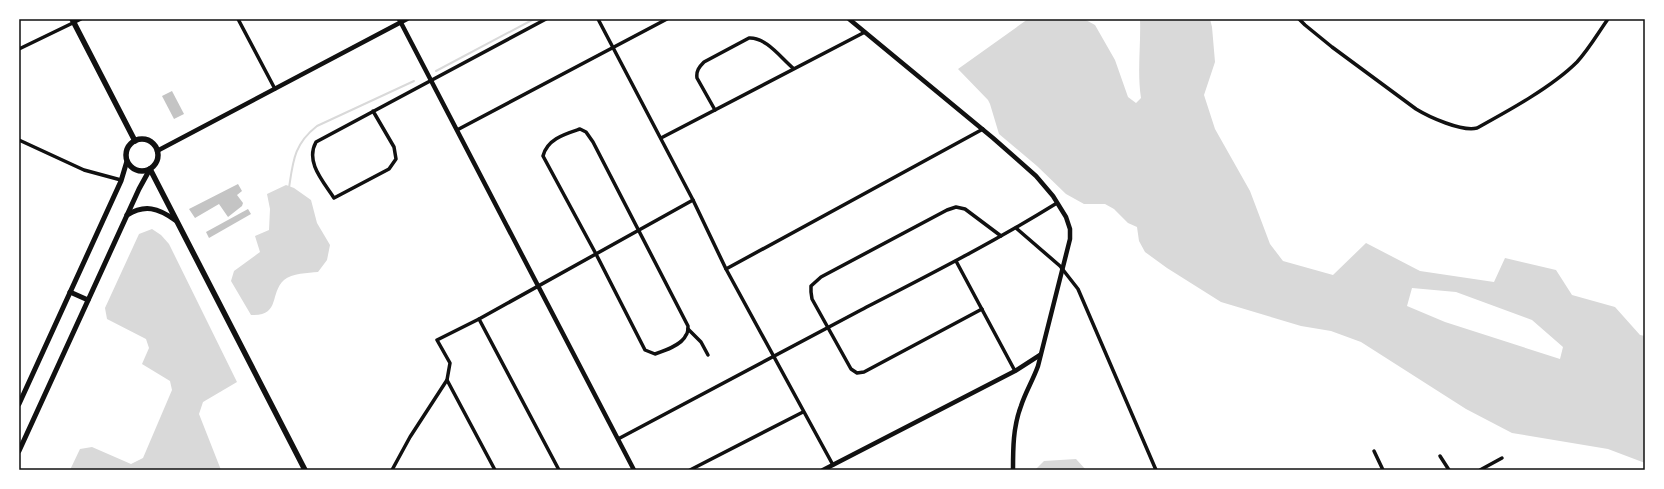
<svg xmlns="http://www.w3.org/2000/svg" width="1664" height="489" viewBox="0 0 1664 489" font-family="'Exo 2',sans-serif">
	<rect width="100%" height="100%" fill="#fff"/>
	<g fill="#d9d9d9" fill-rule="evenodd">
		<path d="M1028,19h56l11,6 20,35 13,37 8,6 5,-5c-4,-26 0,-53 -1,-79h70l2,8 3,35 -11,33 11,34 35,62 20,53 13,17 50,14 33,-32 54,28 74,11 11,-24 51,12 16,25 43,12 25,28 5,1v127l-37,-14 -96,-16 -46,-24 -105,-67 -30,-11 -30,-5 -80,-24 -54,-34 -22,-16 -6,-11 -2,-14 -9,-4 -14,-14 -9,-5h-21l-18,-10 -29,-28 -38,-32 -9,-30 -2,-4 -30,-31zM1412,288l44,4 76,28 31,27 -3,12 -115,-37 -38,-16z"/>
		<path d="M286,185l8,3 17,12 6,23 13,22 -3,15 -9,12c-10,1 -26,1 -34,8 -15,14 -3,36 -33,35l-20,-34 3,-10 26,-19 -5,-16 14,-6 1,-21 -3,-15z"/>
		<path d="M152,229l9,6 8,9 68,138 -34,20 -4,12 22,56h-151l10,-21 12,-2 39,17 12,-6 29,-68 -2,-9 -28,-17 7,-16 -3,-9 -39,-20 -2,-11 34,-74z"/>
		<path d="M1076,459l10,11h-51l9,-9z"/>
	</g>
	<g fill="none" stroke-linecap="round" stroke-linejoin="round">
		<g stroke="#d9d9d9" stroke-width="2">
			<path d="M436,71l98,-52"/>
			<path d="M289,188c4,-27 5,-44 28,-62l97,-45"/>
		</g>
	</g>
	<g fill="#c4c4c4">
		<path d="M172,91l12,23 -10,5 -12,-23z"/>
		<path d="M238,184l4,7 -5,4 6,8 -1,3 -14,11 -9,-13 -24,14 -6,-9z"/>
		<path d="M248,209l3,5 -42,24 -3,-6z"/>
	</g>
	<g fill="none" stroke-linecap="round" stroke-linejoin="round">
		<g stroke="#111" stroke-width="3.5">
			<path d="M238,19l37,70"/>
			<path d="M598,19l95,181 33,69 107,196"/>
			<path d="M1299,19l6,6 27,22 84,62c13,8 46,23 61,19 31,-17 75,-41 100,-66 12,-13 21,-29 31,-43"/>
			<path d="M19,49l62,-30"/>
			<path d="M715,110l-18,-32c-1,-7 2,-11 7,-16l45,-24c17,-1 32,20 44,30"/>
			<path d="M373,111l21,36 2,12 -7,10 -55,29c-11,-17 -29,-36 -18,-56l230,-123"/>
			<path d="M580,129l6,3 7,10 95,184c0,3 0,7 -2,9 -4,10 -22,16 -31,19l-10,-4 -49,-96 -53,-98c4,-17 22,-22 37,-27z"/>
			<path d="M457,130l210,-111"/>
			<path d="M661,138l204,-106"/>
			<path d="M19,140l65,30 37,10"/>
			<path d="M1016,228l44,38 18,23 78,181"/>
			<path d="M956,261l59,110"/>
			<path d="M726,269l257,-140"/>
			<path d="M982,309l-118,63 -7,1 -6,-4 -39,-70 -1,-7v-6l10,-9 126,-67 9,-3 9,2 36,27"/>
			<path d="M479,319l80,151"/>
			<path d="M688,329l13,13 7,13"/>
			<path d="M447,380l48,90"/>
			<path d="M618,439c81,-43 162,-86 243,-129 66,-34 133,-68 196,-107"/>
			<path d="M1374,451l9,19"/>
			<path d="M1440,456l9,14"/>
			<path d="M392,470l18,-33 37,-57 3,-17 -13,-23 42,-21 214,-119"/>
			<path d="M690,470l113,-58"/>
			<path d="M1480,470l22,-12"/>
		</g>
		<g stroke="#111" stroke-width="4.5">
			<path d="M399,19l235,451"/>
			<path d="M849,19l144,119 43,38 17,20 13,21 4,12v10l-32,127c-5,14 -13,27 -17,40 -8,21 -8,43 -8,64"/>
			<path d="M157,151l250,-132"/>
			<path d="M823,470l192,-99 25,-16"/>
		</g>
		<g stroke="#111" stroke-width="5">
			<path d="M127,215c18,-11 31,-7 48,5"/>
			<path d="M70,292l18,8"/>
			<path d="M19,404l102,-223 6,-20"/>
			<path d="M19,451l120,-262 11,-20"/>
		</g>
		<g stroke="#111" stroke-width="5.5">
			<path d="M72,19l63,122"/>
			<circle cx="142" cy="155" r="16"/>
			<path d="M150,169l155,301"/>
		</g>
	</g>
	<rect width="1664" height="489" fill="none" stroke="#ffffff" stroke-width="40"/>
	<rect x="20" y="20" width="1624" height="449" fill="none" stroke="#111" stroke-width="1.5"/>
</svg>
